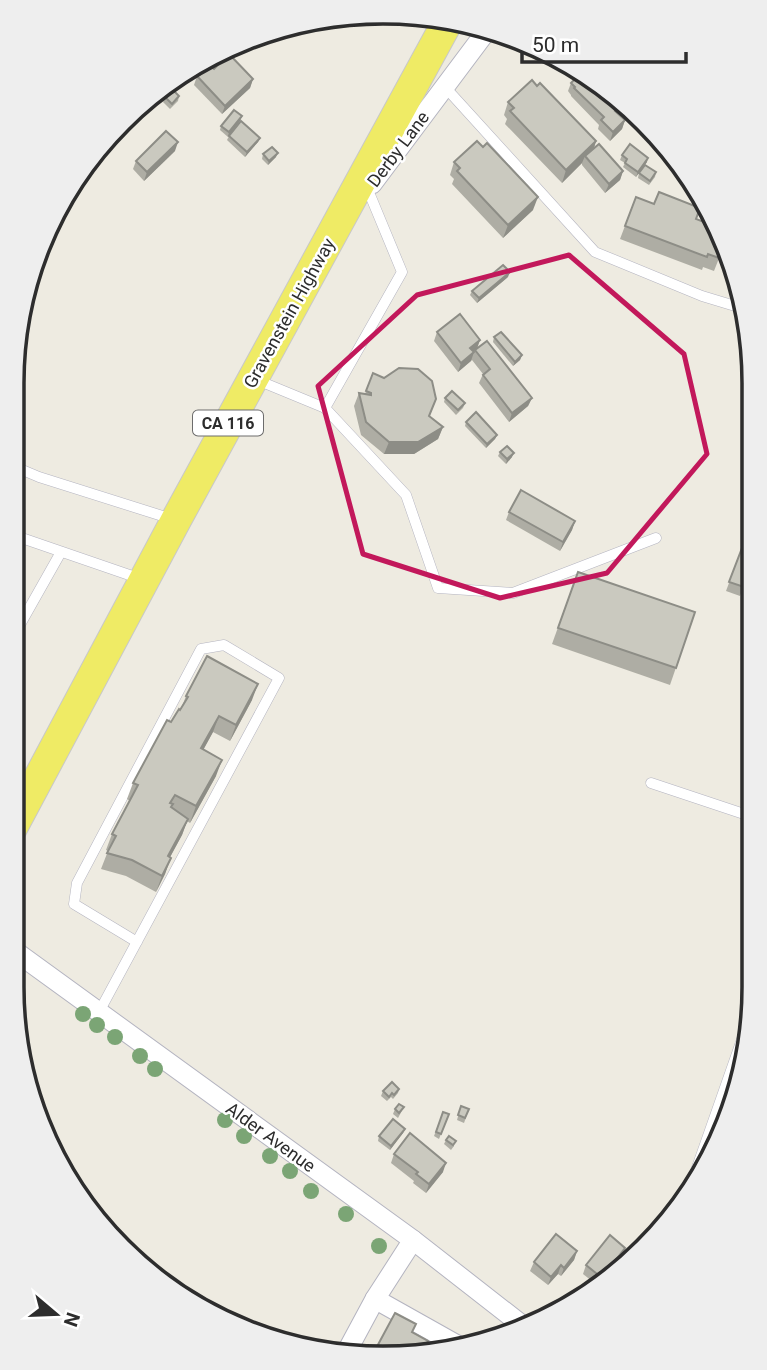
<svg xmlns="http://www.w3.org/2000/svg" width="767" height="1370" viewBox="0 0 767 1370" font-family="Roboto,sans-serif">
	<rect width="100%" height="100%" fill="#eeebe1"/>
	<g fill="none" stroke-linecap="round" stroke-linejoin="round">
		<defs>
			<g id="service">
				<path d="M445,87l150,165 107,44 43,13"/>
				<path d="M257,380l68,28 77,-136 -34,-82"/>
				<path d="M325,408l81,87 32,93 75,5 143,-55"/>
				<path d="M13,466l26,11 133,42"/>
				<path d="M13,535l128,44"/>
				<path d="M13,637l48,-85"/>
				<path d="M651,783l102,34"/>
				<path d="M99,1012l180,-334 -55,-33 -23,4 -124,234 -3,21 63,38"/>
				<path d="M688,1193l66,-188"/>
			</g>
			<g id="minor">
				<path d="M372,184l113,-151"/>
				<path d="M12,949l401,291 114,89"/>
				<path d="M375,1299l82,46"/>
				<path d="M347,1351l28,-52 38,-59"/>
			</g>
			<path id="primary" d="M12,828l164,-308 272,-499"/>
		</defs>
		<use href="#service" stroke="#b4b4c0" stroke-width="11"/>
		<use href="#minor" stroke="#b4b4c0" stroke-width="21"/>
		<use href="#primary" stroke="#c8c8c8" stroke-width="32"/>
		<use href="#service" stroke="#fff" stroke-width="10"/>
		<use href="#minor" stroke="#fff" stroke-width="19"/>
		<use href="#primary" stroke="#efeb65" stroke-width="30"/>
	</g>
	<g fill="#7ba575">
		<circle cx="83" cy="1014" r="8"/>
		<circle cx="97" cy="1025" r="8"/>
		<circle cx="115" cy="1037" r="8"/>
		<circle cx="140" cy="1056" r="8"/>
		<circle cx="155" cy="1069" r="8"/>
		<circle cx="225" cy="1120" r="8"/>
		<circle cx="244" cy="1136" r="8"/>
		<circle cx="270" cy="1156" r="8"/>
		<circle cx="290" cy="1171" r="8"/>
		<circle cx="311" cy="1191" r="8"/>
		<circle cx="346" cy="1214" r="8"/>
		<circle cx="379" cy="1246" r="8"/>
	</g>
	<g fill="#aeada4">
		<path d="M214,69l39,10 -3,9 -28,26 -28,-29 3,-9z"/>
		<path d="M571,83l47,31 7,6 -3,9 -12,12 -12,-12 1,-4 -28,-29v-1l-3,-4z"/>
		<path d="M179,96l-1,5 -8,8 -7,-7 2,-5z"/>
		<path d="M508,102l88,39 -2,8 29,22 -3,9 -15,13 -23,-28v-2l-20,20 -57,-59 2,-5 -3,-4z"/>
		<path d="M242,116l-2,5 -12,16 -8,-7 1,-4z"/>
		<path d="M229,136l31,2 -2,4 -13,15 -18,-17z"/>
		<path d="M175,151l-31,30 -11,-12 3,-8z"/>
		<path d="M263,154l13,3 -8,8 -6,-6z"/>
		<path d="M622,155l25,7 -11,15 -13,-10 2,-4 -5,-3z"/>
		<path d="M454,162l79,48 -30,28 -51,-54 2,-5 -4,-4z"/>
		<path d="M656,172l-1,5 -6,8 -11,-7 1,-5z"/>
		<path d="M636,197l60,22 21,11 8,13 -11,28 -11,-4 -1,3 -82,-31z"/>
		<path d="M508,277l-31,26 -7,-8 2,-4z"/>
		<path d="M437,332l40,16 55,50 -4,8 -19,16 -30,-39 4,-9 -11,-14 -14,12 -24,-31z"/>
		<path d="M494,337l28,18 -2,5 -7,6 -20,-24z"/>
		<path d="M373,373l70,54 -5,12 -24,15h-30l-23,-19 -7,-29 5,-13 6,1z"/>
		<path d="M445,398l20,5 -2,5 -7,7 -12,-13z"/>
		<path d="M466,422l31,13 -2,4 -9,9 -21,-22z"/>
		<path d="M500,452l12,5 -6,7 -8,-8z"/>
		<path d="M509,512l66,9 -3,9 -12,21 -54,-31z"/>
		<path d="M747,535l5,28 -12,33 -14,-5z"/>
		<path d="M578,572l117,40 -25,73 -118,-41z"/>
		<path d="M186,696l66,4 -22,41 -17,-9 -10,18 13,26 -26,47 -3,-2 -5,14 -12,22 -5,17 -9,18 -30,-16 -25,-7 7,-18 -2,-1 6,-16 18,-33 -3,-2 6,-16 48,-74z"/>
		<path d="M399,1089l-1,4 -5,6 -2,-2 -4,4 -6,-5 2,-5z"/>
		<path d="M461,1106l8,3 -5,14 -7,-3z"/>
		<path d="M404,1107l-6,11 -5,-4 2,-5z"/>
		<path d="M443,1112l6,2 -10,25 -5,-3z"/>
		<path d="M405,1129l-2,4 -13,17 -12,-9 1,-5z"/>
		<path d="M446,1140l8,6 -3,4 -7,-6z"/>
		<path d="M427,1148l16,24 -17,21 -13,-10 1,-2 -23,-18 3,-9z"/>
		<path d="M625,1248l-3,8 -20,26 -5,3 -14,-11 3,-9z"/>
		<path d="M577,1251l-3,9 -13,16 -3,-2 -10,11 -18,-14 4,-9z"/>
	</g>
	<g fill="#8d8d86">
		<path d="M253,79l-3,9 -28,26 3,-8z"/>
		<path d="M623,103l3,3 -14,14 3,-9z"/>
		<path d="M242,116l-2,5 -12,16 1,-5z"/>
		<path d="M625,120l-3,9 -12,12 3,-9z"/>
		<path d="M260,138l-2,4 -13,15 2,-5z"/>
		<path d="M596,141l-4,13 -7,2 -3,7 -20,20 4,-13z"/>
		<path d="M178,142l-3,9 -31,30 3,-9z"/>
		<path d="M278,153l-2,4 -8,8 1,-4z"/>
		<path d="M648,158l-1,4 -11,15 2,-5z"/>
		<path d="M623,171l-3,9 -15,13 4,-9z"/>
		<path d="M538,197l-5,13 -30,28 5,-13z"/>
		<path d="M510,272l-2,5 -31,26 2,-5z"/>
		<path d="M480,340l-3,9 -10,7 3,-8z"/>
		<path d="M474,352l-3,9 -13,11 3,-9z"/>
		<path d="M522,355l-2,5 -7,6 2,-4z"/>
		<path d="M532,398l-4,8 -19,16 3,-9z"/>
		<path d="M443,427l-5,12 -24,15h-30l5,-12z"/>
		<path d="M497,435l-2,4 -9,9 1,-4z"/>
		<path d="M514,453l-2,4 -6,7 1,-5z"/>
		<path d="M575,521l-3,9 -12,21 3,-9z"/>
		<path d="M258,684l-6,16 -22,41 6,-16z"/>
		<path d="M219,716l-6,16 -18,33 6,-17z"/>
		<path d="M222,760l-6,16 -26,47 6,-17z"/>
		<path d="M188,819l-6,16 -20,37 6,-16z"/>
		<path d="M171,858l-6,16 -9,18 6,-16z"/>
		<path d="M405,1129l-2,4 -13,17 1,-4z"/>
		<path d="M446,1163l-3,9 -17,21 3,-9z"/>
		<path d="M625,1248l-3,8 -20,26 -2,1 2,-5z"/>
		<path d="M577,1251l-3,9 -13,16 3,-8z"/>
		<path d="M561,1265l-3,9 -10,11 3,-8z"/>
	</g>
	<g fill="#cac9bf" stroke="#8d8d86" stroke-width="2">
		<path d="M229,54l24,25 -28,27 -28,-30 12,-11 5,4z"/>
		<path d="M582,72l41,31 -8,8 10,9 -12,12 -12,-12 3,-3 -30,-29 1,-1 -4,-4z"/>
		<path d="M532,80l5,6 3,-3 56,58 -30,29 -56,-59 4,-3 -6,-6z"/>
		<path d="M172,89l7,7 -7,8 -7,-7z"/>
		<path d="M234,110l8,6 -13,16 -8,-6z"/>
		<path d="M241,121l19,17 -13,14 -18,-16z"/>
		<path d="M166,131l12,11 -31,30 -11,-11z"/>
		<path d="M477,141l6,6 4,-4 51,54 -30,28 -51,-54 3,-3 -6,-6z"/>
		<path d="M599,144l24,27 -14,13 -24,-28z"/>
		<path d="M630,144l18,14 -10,14 -13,-9 2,-4 -5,-4z"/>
		<path d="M272,147l6,6 -9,8 -6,-7z"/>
		<path d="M645,165l11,7 -6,9 -11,-8z"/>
		<path d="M659,192l41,16 -4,11 21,8v3h1l7,13 -6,15 -11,-4 -1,3 -82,-31 11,-29 18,7z"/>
		<path d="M503,265l7,7 -31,26 -7,-7z"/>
		<path d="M460,314l20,26 -10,8 4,4 -13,11 -24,-31z"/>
		<path d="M501,332l21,23 -7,7 -21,-25z"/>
		<path d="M487,341l45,57 -20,15 -29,-38 7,-6 -15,-19z"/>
		<path d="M399,368l19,1 14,12 4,18 -7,17 14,11 -25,15h-29l-23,-20 -7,-29 12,2v-2l-5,-2 7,-18 11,5z"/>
		<path d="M452,391l13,12 -7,7 -13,-12z"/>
		<path d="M476,412l21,23 -10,9 -21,-22z"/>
		<path d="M507,446l7,7 -7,6 -7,-7z"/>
		<path d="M521,490l54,31 -12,21 -54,-30z"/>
		<path d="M747,535l5,2v26l-8,24 -15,-5z"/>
		<path d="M578,572l117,40 -19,56 -118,-40z"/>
		<path d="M207,656l51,28 -22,41 -17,-9 -18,32 21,12 -26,46 -21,-11 -5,8 3,1 -2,3 17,12 -20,37 3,2 -9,18 -30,-16 -25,-7 9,-17 -4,-2 26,-49 -5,-2 34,-63 4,2 8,-13 1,1 8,-13 -2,-1z"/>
		<path d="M392,1082l7,7 -5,6 -2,-2 -3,4 -6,-6z"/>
		<path d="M399,1104l5,3 -5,6 -4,-4z"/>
		<path d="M461,1106l8,3 -4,9 -7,-3z"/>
		<path d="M443,1112l6,2 -8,20 -5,-2z"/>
		<path d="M393,1119l12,10 -14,17 -12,-10z"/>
		<path d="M410,1133l36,30 -17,21 -13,-10 2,-2 -24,-18z"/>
		<path d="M449,1136l7,5 -3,4 -7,-5z"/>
		<path d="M556,1234l21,17 -13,17 -3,-3 -10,12 -17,-15z"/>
		<path d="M610,1235l15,13 -23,30 -16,-13z"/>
		<path d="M395,1313l21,11 -4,8 16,9 -6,13 -15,3 -34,-3z"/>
		<path d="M430,1344l10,5 -15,4z"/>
	</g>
	<path fill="none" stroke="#c2185b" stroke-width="5" stroke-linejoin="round" d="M569,255l115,99 23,100 -100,119 -107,25 -137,-44 -45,-168 99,-91z"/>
	<g text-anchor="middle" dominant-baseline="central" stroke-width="5" stroke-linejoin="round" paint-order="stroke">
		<rect fill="#fff" stroke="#6c6c6c" stroke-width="2" x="193" y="410.5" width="70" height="25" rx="5"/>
		<g font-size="16" font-weight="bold" fill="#2d2d2d">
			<text x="228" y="423">CA 116</text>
		</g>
		<g font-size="18" fill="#2d2d2d" stroke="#fff">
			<text transform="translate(398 149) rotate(-53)">Derby Lane</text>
			<text transform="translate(289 313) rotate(-61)">Gravenstein Highway</text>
			<text transform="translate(271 1137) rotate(36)">Alder Avenue</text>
		</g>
	</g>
	<path d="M0 0H767V1370H0ZM383 24H383A359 359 0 0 1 742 383V987A359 359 0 0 1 383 1346H383A359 359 0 0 1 24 987V383A359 359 0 0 1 383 24Z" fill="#eee" fill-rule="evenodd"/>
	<path fill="none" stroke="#2d2d2d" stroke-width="3.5" d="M383 24H383A359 359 0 0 1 742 383V987A359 359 0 0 1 383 1346H383A359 359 0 0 1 24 987V383A359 359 0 0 1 383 24Z"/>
	<g transform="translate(56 1314) rotate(109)" stroke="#ffffff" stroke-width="5" paint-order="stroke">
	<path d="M0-5L12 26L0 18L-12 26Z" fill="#2d2d2d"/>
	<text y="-10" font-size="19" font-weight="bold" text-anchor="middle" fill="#2d2d2d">N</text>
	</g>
	<path d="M522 52v10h164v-10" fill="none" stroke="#2d2d2d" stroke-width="3.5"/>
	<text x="532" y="52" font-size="21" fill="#2d2d2d" stroke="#ffffff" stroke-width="5" paint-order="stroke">50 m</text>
</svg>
